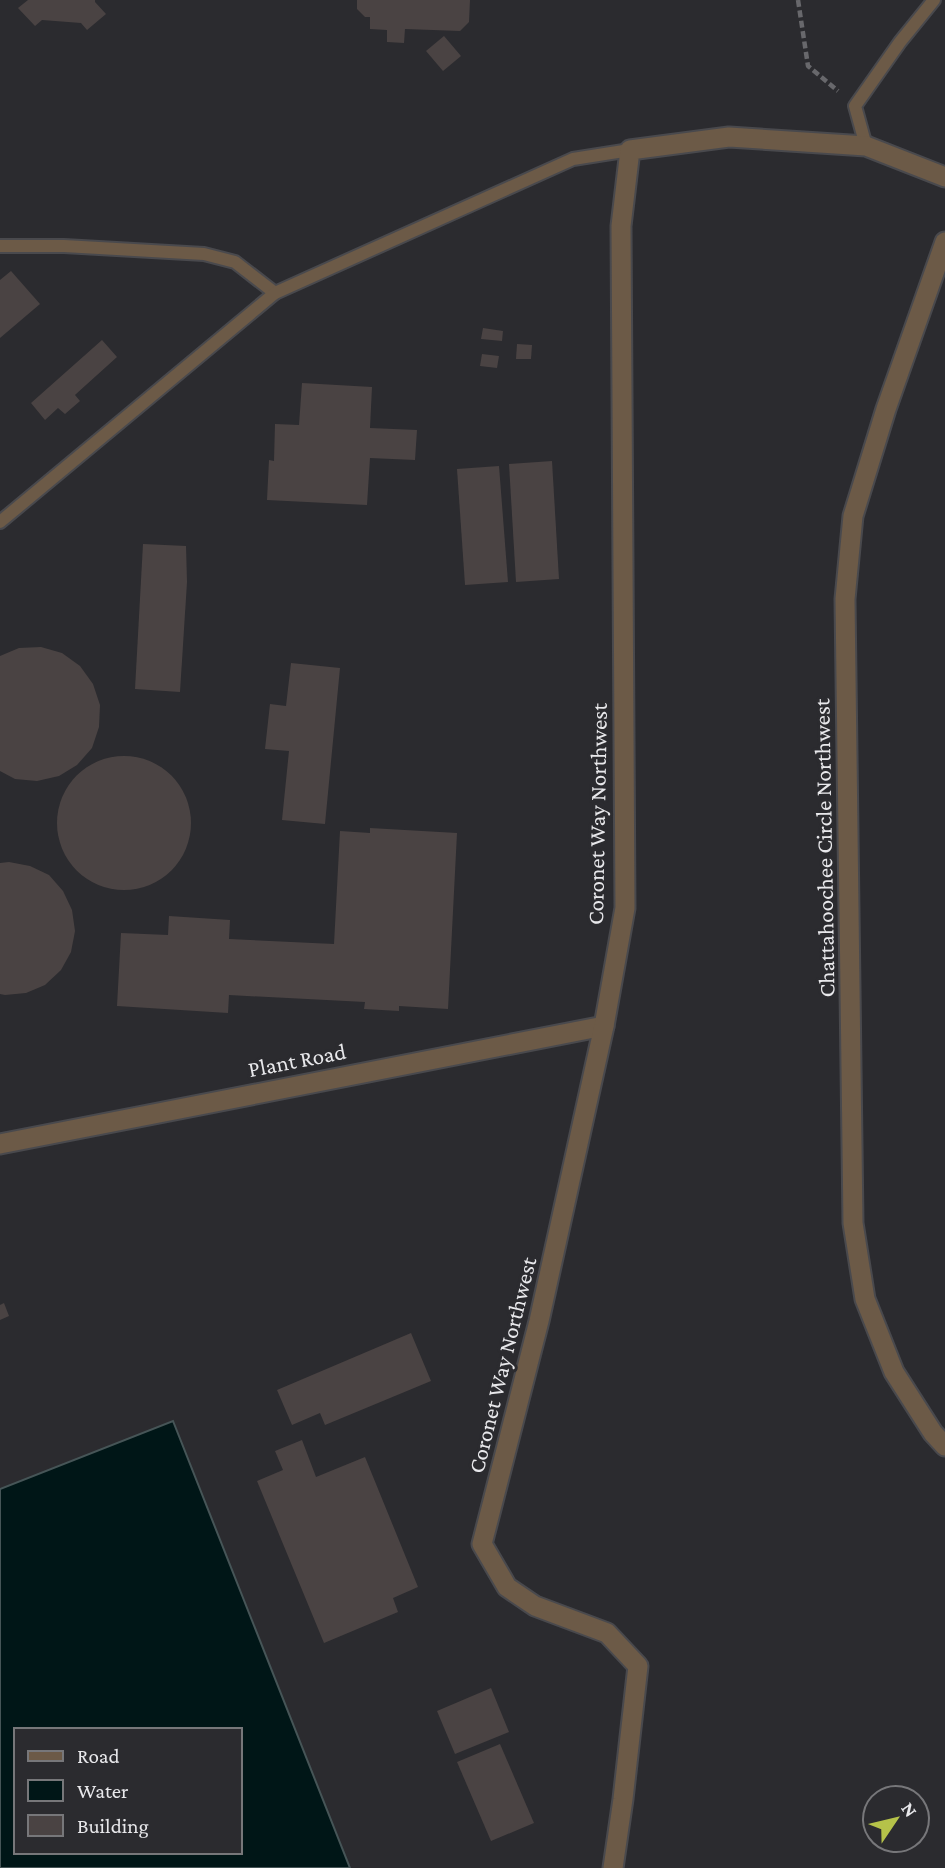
<svg xmlns="http://www.w3.org/2000/svg" width="945" height="1868" viewBox="0 0 945 1868" font-family="'Crimson Pro',serif">
	<rect width="100%" height="100%" fill="#2b2b2f"/>
	<path fill="#001617" stroke="#465557" stroke-width="2" fill-rule="evenodd" d="M173,1421l177,447h-350v-379zM16,1730h224v122h-224z"/>
	<g fill="#4a4343">
		<path d="M28,0h67v2l11,12 -19,16 -6,-7 -39,-3 -7,6 -17,-18z"/>
		<path d="M357,0h113l-1,22 -9,9 -55,-2 -1,14 -17,-1v-12l-17,-1v-12h-5l-8,-8z"/>
		<path d="M444,36l17,20 -18,15 -17,-20z"/>
		<path d="M11,271l29,33 -40,34v-58z"/>
		<path d="M483,328l20,3 -1,10 -21,-2z"/>
		<path d="M102,340l15,17 -41,37 -1,1 5,6 -15,13 -7,-6 -13,12 -14,-17z"/>
		<path d="M517,344l15,1 -1,14h-15z"/>
		<path d="M482,354l17,2 -2,12 -17,-2z"/>
		<path d="M302,383l70,4 -2,41 47,2 -2,30 -45,-2 -3,47 -100,-5 2,-40 5,1 1,-37 24,1z"/>
		<path d="M552,461l7,118 -43,3 -7,-118z"/>
		<path d="M499,466l9,116 -43,3 -8,-116z"/>
		<path d="M143,544l43,2 1,36 -7,110 -45,-3z"/>
		<path d="M41,647l21,6 18,13 13,18 7,21 -1,22 -7,21 -15,17 -18,11 -22,5 -22,-2 -15,-8v-115l19,-8z"/>
		<path d="M291,663l49,5 -15,156 -43,-4 7,-69 -24,-2 5,-45 16,2z"/>
		<circle cx="124" cy="823" r="67"/>
		<path d="M370,828l87,5 -9,176 -49,-3v5l-35,-2 1,-7 -136,-7 -1,18 -111,-7 4,-73 47,2 1,-19 61,4 -1,19 105,5 6,-113 30,2z"/>
		<path d="M9,862l21,4 19,9 14,16 9,19 3,21 -4,21 -10,18 -16,15 -19,8 -21,2 -5,-1v-131z"/>
		<path d="M4,1303l5,13 -9,4v-15z"/>
		<path d="M411,1333l20,48 -106,44 -5,-12 -28,12 -15,-35z"/>
		<path d="M302,1440l14,37 49,-20 53,130 -25,11 5,14 -74,31 -67,-162 26,-11 -8,-19z"/>
		<path d="M491,1688l18,44 -54,22 -18,-43z"/>
		<path d="M500,1744l34,79 -43,18 -34,-79z"/>
	</g>
	<g fill="none" stroke-linecap="round" stroke-linejoin="round">
		<defs>
			<g id="service">
				<path d="M866,146l-11,-40 45,-64 34,-42"/>
				<path d="M0,246h64l140,8 31,8 40,31"/>
				<path d="M0,522l275,-229 298,-134 57,-9"/>
			</g>
			<g id="minor">
				<path d="M945,242l-59,167 -33,107 -8,83 8,624 12,76 29,73 39,61 12,13"/>
				<path d="M0,1144l604,-118"/>
				<path d="M613,1868l10,-69 15,-133 -31,-33 -72,-27 -28,-19 -25,-43 57,-223 65,-295 21,-118 -4,-682 9,-76 99,-13 137,9 79,31"/>
			</g>
		</defs>
		<use href="#service" stroke="#49494d" stroke-width="16"/>
		<use href="#minor" stroke="#49494d" stroke-width="23"/>
		<path stroke="#68686c" stroke-width="4.5" stroke-dasharray="7 3.5" stroke-linecap="butt" d="M798,0l10,66 30,25"/>
		<use href="#service" stroke="#6c5a47" stroke-width="12"/>
		<use href="#minor" stroke="#6c5a47" stroke-width="19"/>
	</g>
	<g text-anchor="middle" dominant-baseline="central" stroke-width="6" stroke-linejoin="round" paint-order="stroke">
		<g font-size="23" fill="#e8e8eb" stroke="#2b2b2f">
			<text transform="translate(597 814) rotate(-89)">Coronet Way Northwest</text>
			<text transform="translate(824 848) rotate(-91)">Chattahoochee Circle Northwest</text>
			<text transform="translate(297 1060) rotate(-11)">Plant Road</text>
			<text transform="translate(502 1365) rotate(-76)">Coronet Way Northwest</text>
		</g>
	</g>
	<rect x="14" y="1728" width="228" height="126" fill="#2b2b2f" stroke="#77777a" stroke-width="2"/>
	<rect x="28" y="1751" width="35" height="10" fill="#6c5a47" stroke="#77777a" stroke-width="2"/>
	<text x="77" y="1763" font-size="21" fill="#e8e8eb">Road</text>
	<rect x="28" y="1780" width="35" height="21" fill="#001617" stroke="#77777a" stroke-width="2"/>
	<text x="77" y="1798" font-size="21" fill="#e8e8eb">Water</text>
	<rect x="28" y="1815" width="35" height="21" fill="#4a4343" stroke="#77777a" stroke-width="2"/>
	<text x="77" y="1833" font-size="21" fill="#e8e8eb">Building</text>
	<g transform="translate(896 1819) rotate(55)"><circle r="33" fill="#2b2b2f" stroke="#77777a" stroke-width="2"/>
	<path d="M0-5L12 26L0 18L-12 26Z" fill="#b5c249"/>
	<text y="-10" font-size="19" font-weight="bold" text-anchor="middle" fill="#e8e8eb">N</text>
	</g>
</svg>
